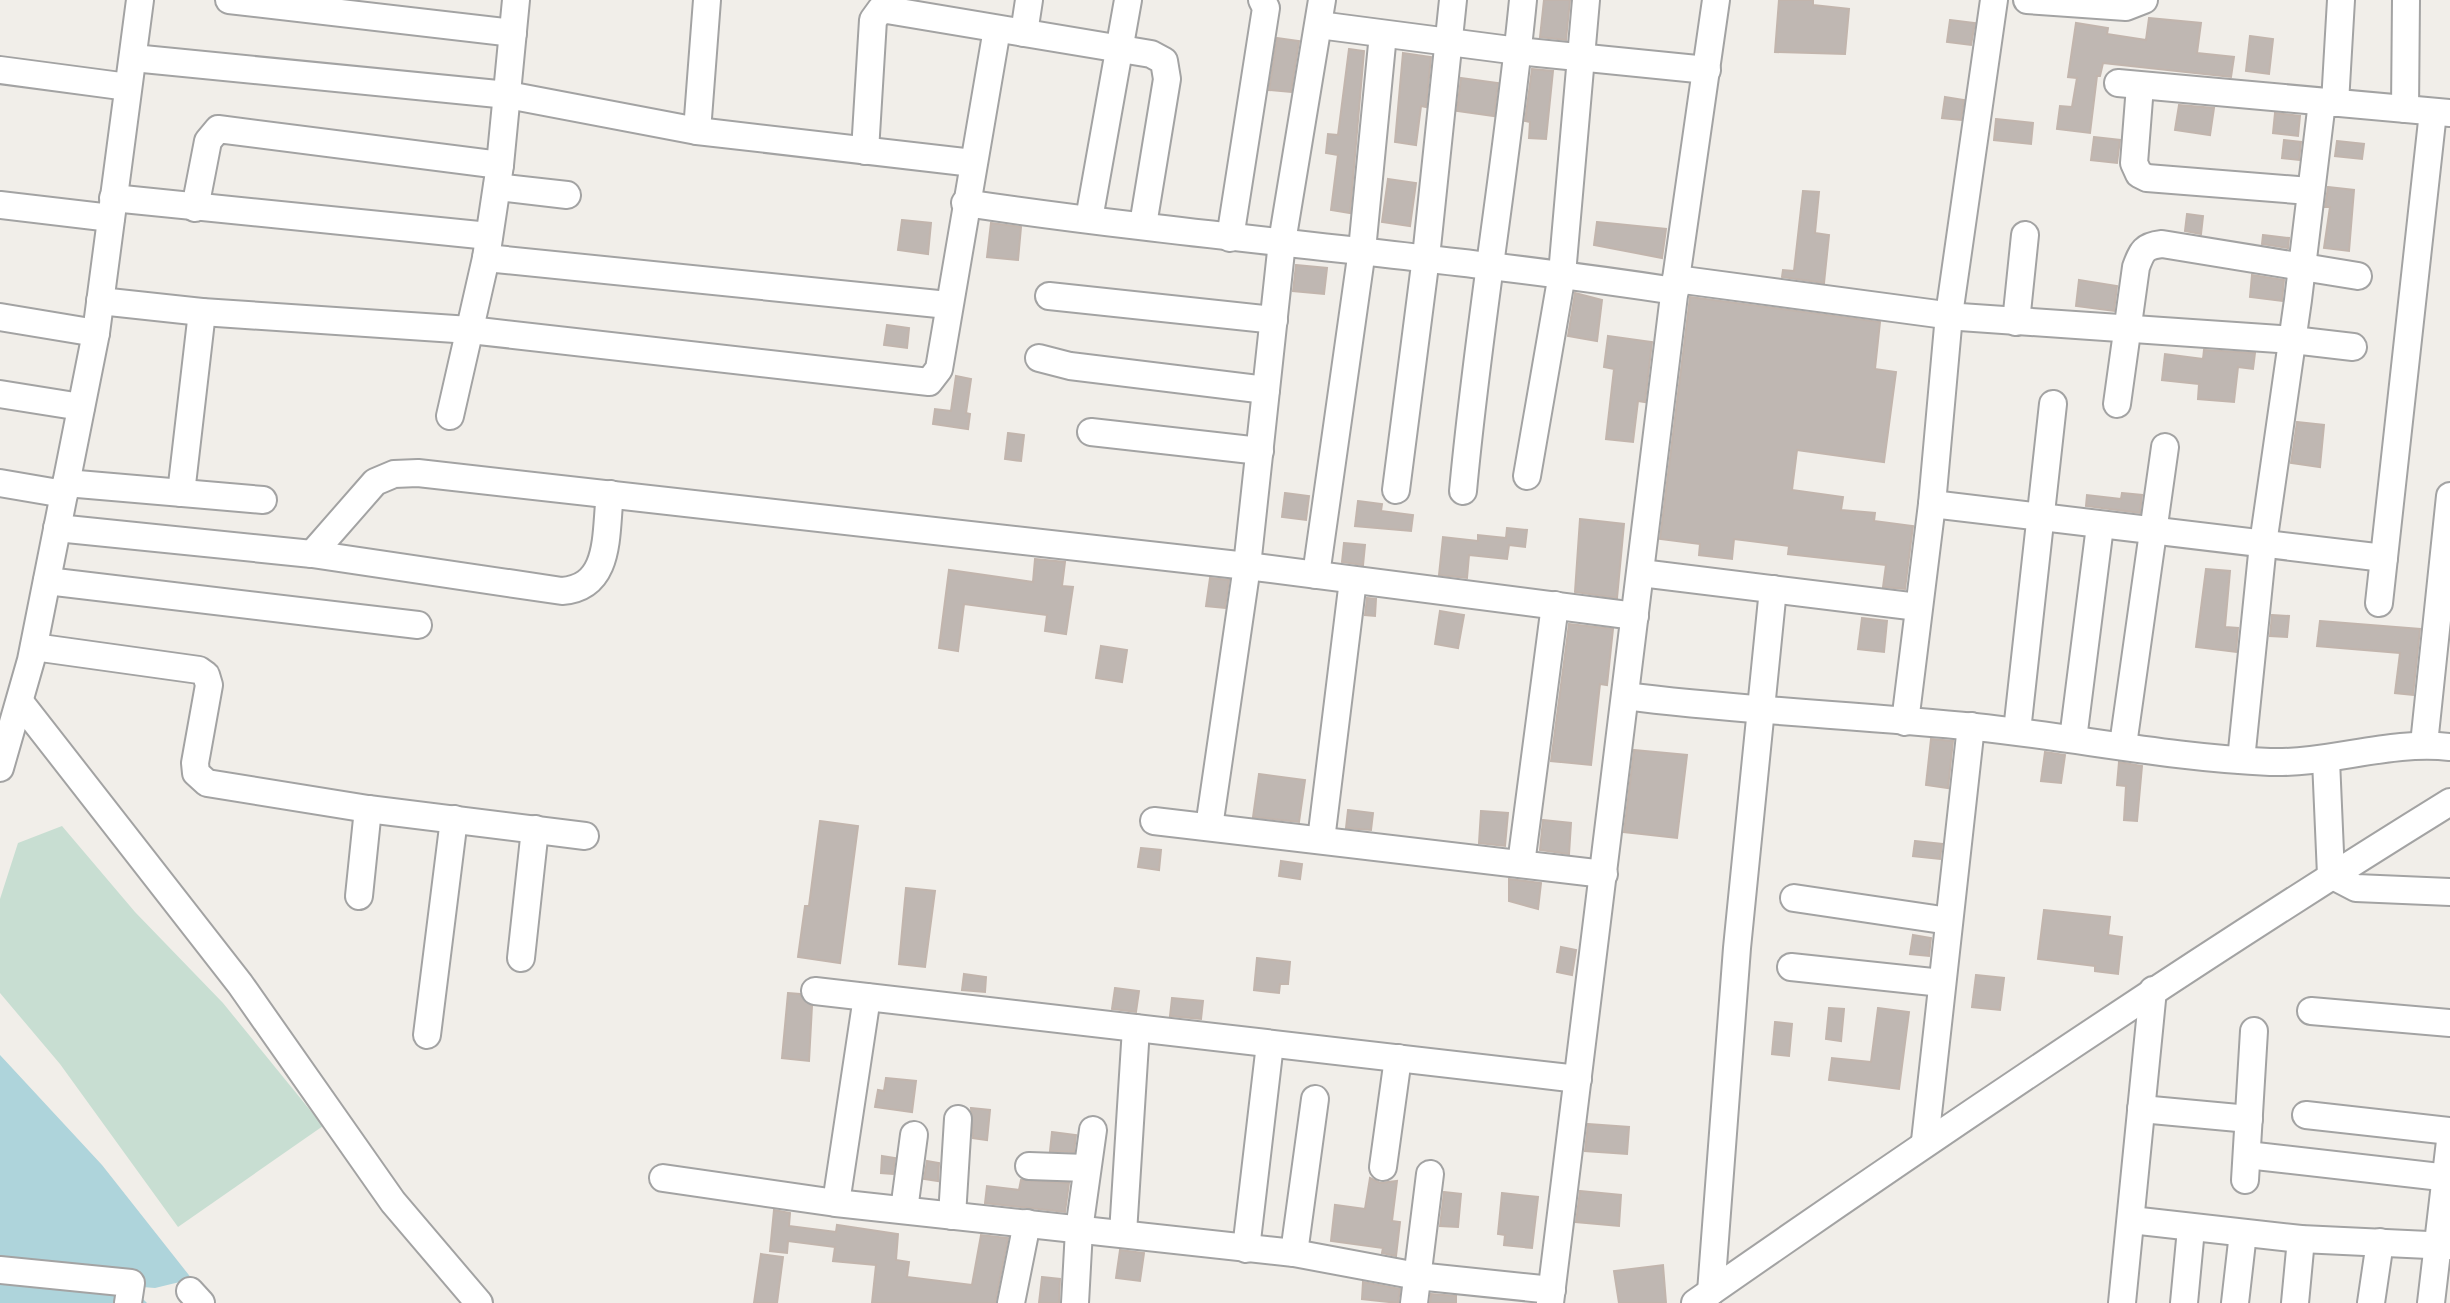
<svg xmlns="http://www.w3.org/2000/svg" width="2450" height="1303" viewBox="0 0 2450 1303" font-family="Cabin,sans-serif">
	<rect width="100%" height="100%" fill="#f1eee9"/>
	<path fill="#c8ded2" d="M62,826l73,86 88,91 100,123 -145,101 -118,-163 -60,-71v-94l18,-56z"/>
	<path fill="#aed4db" d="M0,1055l102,110 90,114 -37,9 -25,-2 17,17h-147z"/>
	<g fill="#bfb7b2" stroke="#c2b5ad" stroke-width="2">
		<path d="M1544,0h26l-4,40 -26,-3z"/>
		<path d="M1779,0h34v5l36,4 -4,45 -70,-2z"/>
		<path d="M2149,18l52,5 -4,30 37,4 -3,20 -128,-14 -3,13h-3l-7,57 -33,-4 3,-23 12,1 5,-29 -9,-1 8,-54 32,5 -1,6 39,6z"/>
		<path d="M1950,20l25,3 -4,22 -24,-3z"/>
		<path d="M2250,36l23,3 -4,35 -23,-3z"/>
		<path d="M1277,38l22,3 -8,51 -22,-2z"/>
		<path d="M1349,49l15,2 -14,162 -19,-3 7,-55 -12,-2 2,-19 10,1z"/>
		<path d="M1403,53l28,4 -5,50 -5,-1 -5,39 -21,-3z"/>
		<path d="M1532,69l21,2 -7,68 -17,-1 1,-16 -5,-1z"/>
		<path d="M1461,78l37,5 -4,33 -37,-5z"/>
		<path d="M1945,97l19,3 -3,20 -19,-2z"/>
		<path d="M2179,105l35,3 -4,27 -35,-5z"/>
		<path d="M2275,113l25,3 -2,20 -25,-3z"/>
		<path d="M1996,119l37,4 -2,21 -37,-4z"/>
		<path d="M2094,137l26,3 -3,23 -26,-3z"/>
		<path d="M2284,140l17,2 -2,18 -17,-2z"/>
		<path d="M2337,141l27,3 -2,15 -27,-3z"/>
		<path d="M1388,179l28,4 -6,43 -28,-4z"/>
		<path d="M2328,187l26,3 -5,61 -25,-3 6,-41h-5z"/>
		<path d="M1803,191l16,1 -4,41 14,2 -5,48 -42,-6 1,-7 11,1z"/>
		<path d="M2187,214l16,2 -2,18 -16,-3z"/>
		<path d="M902,220l29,3 -3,31 -30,-4z"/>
		<path d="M1597,222l69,7 -4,29 -68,-13z"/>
		<path d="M991,223l30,4 -3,33 -31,-3z"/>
		<path d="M2263,235l26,3 -1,10 -26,-4z"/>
		<path d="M1296,265l31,3 -3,26 -31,-3z"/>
		<path d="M2252,275l32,5 -2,21 -32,-4z"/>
		<path d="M2079,280l38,6 -3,25 -38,-5z"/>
		<path d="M1575,293l27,7 -5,41 -29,-5z"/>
		<path d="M1690,297l190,25 -5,47 21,3 -12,90 -87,-12 -5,40 51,7 -2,13 34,3 -1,8 39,5 -8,63 -22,-2 3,-22 -98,-11 1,-8 -55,-7 -2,20 -33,-4 1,-11 -40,-5z"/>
		<path d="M887,325l22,3 -2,20 -23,-3z"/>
		<path d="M1608,336l44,6 -7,60 -7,-1 -5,41 -27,-3 8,-70 -10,-2z"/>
		<path d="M2204,350l51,3 -2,16 -15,-2 -4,35 -36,-3 1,-15 -37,-4 3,-26 38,5z"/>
		<path d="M956,376l15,3 -5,34 4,1 -2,15 -35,-5 2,-15 16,2z"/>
		<path d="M2297,422l27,3 -4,42 -29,-4z"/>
		<path d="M1008,433l16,2 -3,26 -16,-2z"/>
		<path d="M1285,493l24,3 -3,24 -24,-3z"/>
		<path d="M2122,493l20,2 -2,18 -54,-7 1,-11 34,4z"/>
		<path d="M1358,501l24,3 -1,7 32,4 -2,16 -56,-5z"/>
		<path d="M1580,519l44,5 -7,74 -42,-6z"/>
		<path d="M1507,528l20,2 -2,17 -16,-2 -2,14 -38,-4 -2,23 -28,-3 4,-38 35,4v-6l28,3z"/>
		<path d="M1344,543l21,2 -2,20 -21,-3z"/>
		<path d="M1035,559l30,3 -3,24 11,1 -7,47 -21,-3 2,-16 -83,-11 -6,47 -19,-3 10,-78 84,12z"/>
		<path d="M2206,569l24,2 -5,56 13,1 -2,24 -40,-5z"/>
		<path d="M1210,578l19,2 -4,28 -19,-2z"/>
		<path d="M1367,598l9,1 -1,17 -10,-1z"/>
		<path d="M1440,611l24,4 -6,33 -23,-4z"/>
		<path d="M2272,615l17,1 -2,21 -17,-1z"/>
		<path d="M1862,618l25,3 -3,31 -26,-3z"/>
		<path d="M2320,621l100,8 -7,66 -18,-2 5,-40 -83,-7z"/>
		<path d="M1569,624l44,5 -6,56 -7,-1 -9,81 -40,-4z"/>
		<path d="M1101,646l26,4 -5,32 -26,-4z"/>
		<path d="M1931,739l22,2 -5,47 -22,-3z"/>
		<path d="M1634,750l53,5 -10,83 -53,-6z"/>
		<path d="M2045,752l20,3 -4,28 -20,-2z"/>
		<path d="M2119,762l23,4 -5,55 -13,-1 2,-34 -9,-1z"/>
		<path d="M1259,774l46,6 -6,42 -46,-5z"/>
		<path d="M1348,810l25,3 -2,17 -25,-2z"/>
		<path d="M1481,811l27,2 -3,33 -26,-3z"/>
		<path d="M1543,820l28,3 -2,31 -29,-4z"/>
		<path d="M820,821l38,5 -18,137 -42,-6 7,-51h4z"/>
		<path d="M1915,841l27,3 -2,15 -27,-3z"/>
		<path d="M1141,848l20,2 -2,20 -21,-3z"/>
		<path d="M1281,861l21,3 -2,15 -21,-3z"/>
		<path d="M1509,879l32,4 -3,26 -29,-8z"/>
		<path d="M906,888l29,3 -10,76 -26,-3z"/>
		<path d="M2044,910l66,7 -2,18 14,2 -4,37 -23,-3v-5l-57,-7z"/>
		<path d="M1913,935l18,3 -2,18 -19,-2z"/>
		<path d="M1561,947l15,3 -4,25 -15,-3z"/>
		<path d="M1257,958l33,4 -2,22h-8l-1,9 -25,-3z"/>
		<path d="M964,974l22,3 -1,15 -23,-2z"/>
		<path d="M1976,975l28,3 -4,32 -28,-3z"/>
		<path d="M1115,988l24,3 -3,21 -24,-3z"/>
		<path d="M788,993l12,1 12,12 -3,55 -27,-3z"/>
		<path d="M1172,998l31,3 -2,18 -31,-3z"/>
		<path d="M1829,1008l15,1 -3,32 -15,-2z"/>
		<path d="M1878,1008l31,4 -10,77 -70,-9 3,-22 39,4z"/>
		<path d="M1775,1022l17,2 -3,32 -17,-2z"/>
		<path d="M886,1078l30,3 -4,31 -37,-5 3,-17 6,1z"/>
		<path d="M971,1108l19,2 -3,30 -14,-2z"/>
		<path d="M1588,1124l41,3 -2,27 -42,-3z"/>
		<path d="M1052,1132l24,3 -2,17 -24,-1z"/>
		<path d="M882,1156l13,2 -2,16 -12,-1z"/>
		<path d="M927,1161l12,2 -1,18 -14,-2z"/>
		<path d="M1370,1178l10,5 17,-2 -5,40 8,1 -4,34 -14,-3 1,-5 -52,-7 4,-36 30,4z"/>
		<path d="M1021,1180l48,3 -4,29 -80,-9 2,-17 32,4z"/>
		<path d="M1580,1191l41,4 -2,31 -43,-4z"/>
		<path d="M1444,1192l17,2 -3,33 -18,-1z"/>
		<path d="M1502,1193l36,4 -6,51 -28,-3 1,-10 -7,-1z"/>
		<path d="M774,1210l16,3 -1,13 47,6 1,-7 61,9 -2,26 13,2 -2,15 65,8 9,-50 27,3 -13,65h-123l4,-38 -43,-4 2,-14 -47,-6 -1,12 -17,-2z"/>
		<path d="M1120,1250l24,3 -4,28 -24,-3z"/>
		<path d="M761,1254l22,3 -6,46h-23z"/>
		<path d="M1663,1265l3,38h-47l-5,-32z"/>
		<path d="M1042,1277l18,2 -1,24h-20z"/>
		<path d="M1363,1282l37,7 -2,14 -36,-4z"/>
		<path d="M1431,1294l25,2v7h-26z"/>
	</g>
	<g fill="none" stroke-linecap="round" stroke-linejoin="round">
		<defs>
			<g id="minor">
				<path d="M229,0l284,33"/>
				<path d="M1994,0l-45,315 -17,189 452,54"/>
				<path d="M2027,0l99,7 18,-7"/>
				<path d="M1319,25l199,26 189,19"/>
				<path d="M1024,33l5,-33"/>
				<path d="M133,58l375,37 189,36 276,32"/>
				<path d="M0,70l128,17"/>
				<path d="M2118,83l332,30"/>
				<path d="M2140,86l-6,77 5,11 8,4 163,13"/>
				<path d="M2335,103l6,-103"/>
				<path d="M2405,109l1,-109"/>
				<path d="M697,131l10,-131"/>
				<path d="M865,151l8,-131 8,-11 270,45 13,7 3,18 -24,146"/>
				<path d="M497,187l70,8"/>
				<path d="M113,198l376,38"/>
				<path d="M965,203c236,35 474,52 710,88"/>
				<path d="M0,205l111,13"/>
				<path d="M195,208l13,-67 10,-12 282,36"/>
				<path d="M1089,219l39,-219"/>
				<path d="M1230,238l36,-230 -4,-8"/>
				<path d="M486,258l462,47"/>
				<path d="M1676,279l284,38 333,23 60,7"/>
				<path d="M1049,296l225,24"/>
				<path d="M100,301l102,11 268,18 459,52 10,-13 58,-340"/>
				<path d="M0,317l96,16"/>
				<path d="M2016,322l9,-87"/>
				<path d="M1039,358l31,8 196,24"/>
				<path d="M0,394l81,13"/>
				<path d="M2117,404l19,-137c6,-16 8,-21 26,-23l196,32"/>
				<path d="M450,416l36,-158 14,-93 16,-165"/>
				<path d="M1091,432l169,19"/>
				<path d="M1527,476l35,-202 24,-274"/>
				<path d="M0,483l64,11"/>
				<path d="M66,483l197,17"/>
				<path d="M1396,490l30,-233 27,-257"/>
				<path d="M1463,491c15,-164 44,-327 60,-491"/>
				<path d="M181,493l21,-181"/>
				<path d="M57,528l255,26 250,37c50,-4 43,-58 48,-97"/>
				<path d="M312,554l63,-72 19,-8 24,-1 829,93 388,50"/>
				<path d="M1641,573l277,34"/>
				<path d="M1316,575l46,-325 21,-216"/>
				<path d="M47,581l371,44"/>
				<path d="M2379,603l54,-491"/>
				<path d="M34,647l165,23 7,5 3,10 -14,78 1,10 11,10 161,26 217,27"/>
				<path d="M1625,696c116,15 233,19 350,31 98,10 196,31 295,35 60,2 120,-22 180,-15"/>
				<path d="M20,702l220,282 153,218 86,101"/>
				<path d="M1905,722l27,-218"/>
				<path d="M2017,731l36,-327"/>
				<path d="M2073,739l27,-213"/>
				<path d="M2424,744l26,-248"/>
				<path d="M2123,745l42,-298"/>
				<path d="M2241,760l22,-216 35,-244 24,-198"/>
				<path d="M2326,760l5,115 25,13 94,4"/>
				<path d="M0,768l31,-108 65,-327 44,-333"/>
				<path d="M1154,821l450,53"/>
				<path d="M1209,827l38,-261 35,-324 40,-242"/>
				<path d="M1321,840l32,-260"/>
				<path d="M1521,864l34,-259"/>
				<path d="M359,896l9,-87"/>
				<path d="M1794,898l155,23"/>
				<path d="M521,958l14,-129"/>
				<path d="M1791,967l151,16"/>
				<path d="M815,991l763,88"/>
				<path d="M867,997l-31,206 458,50 123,23 135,14"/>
				<path d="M2311,1011l139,12"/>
				<path d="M427,1035l27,-216"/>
				<path d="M2141,1109l108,10"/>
				<path d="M2306,1115l144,16"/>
				<path d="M1925,1141l46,-415"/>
				<path d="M2247,1155l203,23"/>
				<path d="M1029,1166l57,2"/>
				<path d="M1383,1167l15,-109"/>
				<path d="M663,1178l173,25"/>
				<path d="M2245,1180l9,-149"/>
				<path d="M904,1210l10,-75"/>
				<path d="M952,1216l6,-97"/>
				<path d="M2131,1220l170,19 149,7"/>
				<path d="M1123,1233l13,-205"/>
				<path d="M1246,1249l24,-205"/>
				<path d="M1294,1253l21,-154"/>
				<path d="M0,1270l131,13 -3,20"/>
				<path d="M190,1291l11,12"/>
				<path d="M1711,1292l26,-344 36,-359"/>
				<path d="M1011,1303l16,-80"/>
				<path d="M1075,1303l4,-73 14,-100"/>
				<path d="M1414,1303l16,-129"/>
				<path d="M1550,1303l126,-1024 40,-279"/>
				<path d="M1695,1303c248,-173 498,-342 755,-501"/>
				<path d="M2122,1303l31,-313"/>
				<path d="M2184,1303l7,-74"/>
				<path d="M2235,1303l8,-70"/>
				<path d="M2295,1303l6,-64"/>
				<path d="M2371,1303l9,-61"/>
				<path d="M2431,1303l19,-162"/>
			</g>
		</defs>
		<use href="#minor" stroke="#a3a3a3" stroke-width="30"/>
		<use href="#minor" stroke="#fff" stroke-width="26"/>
	</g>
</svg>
